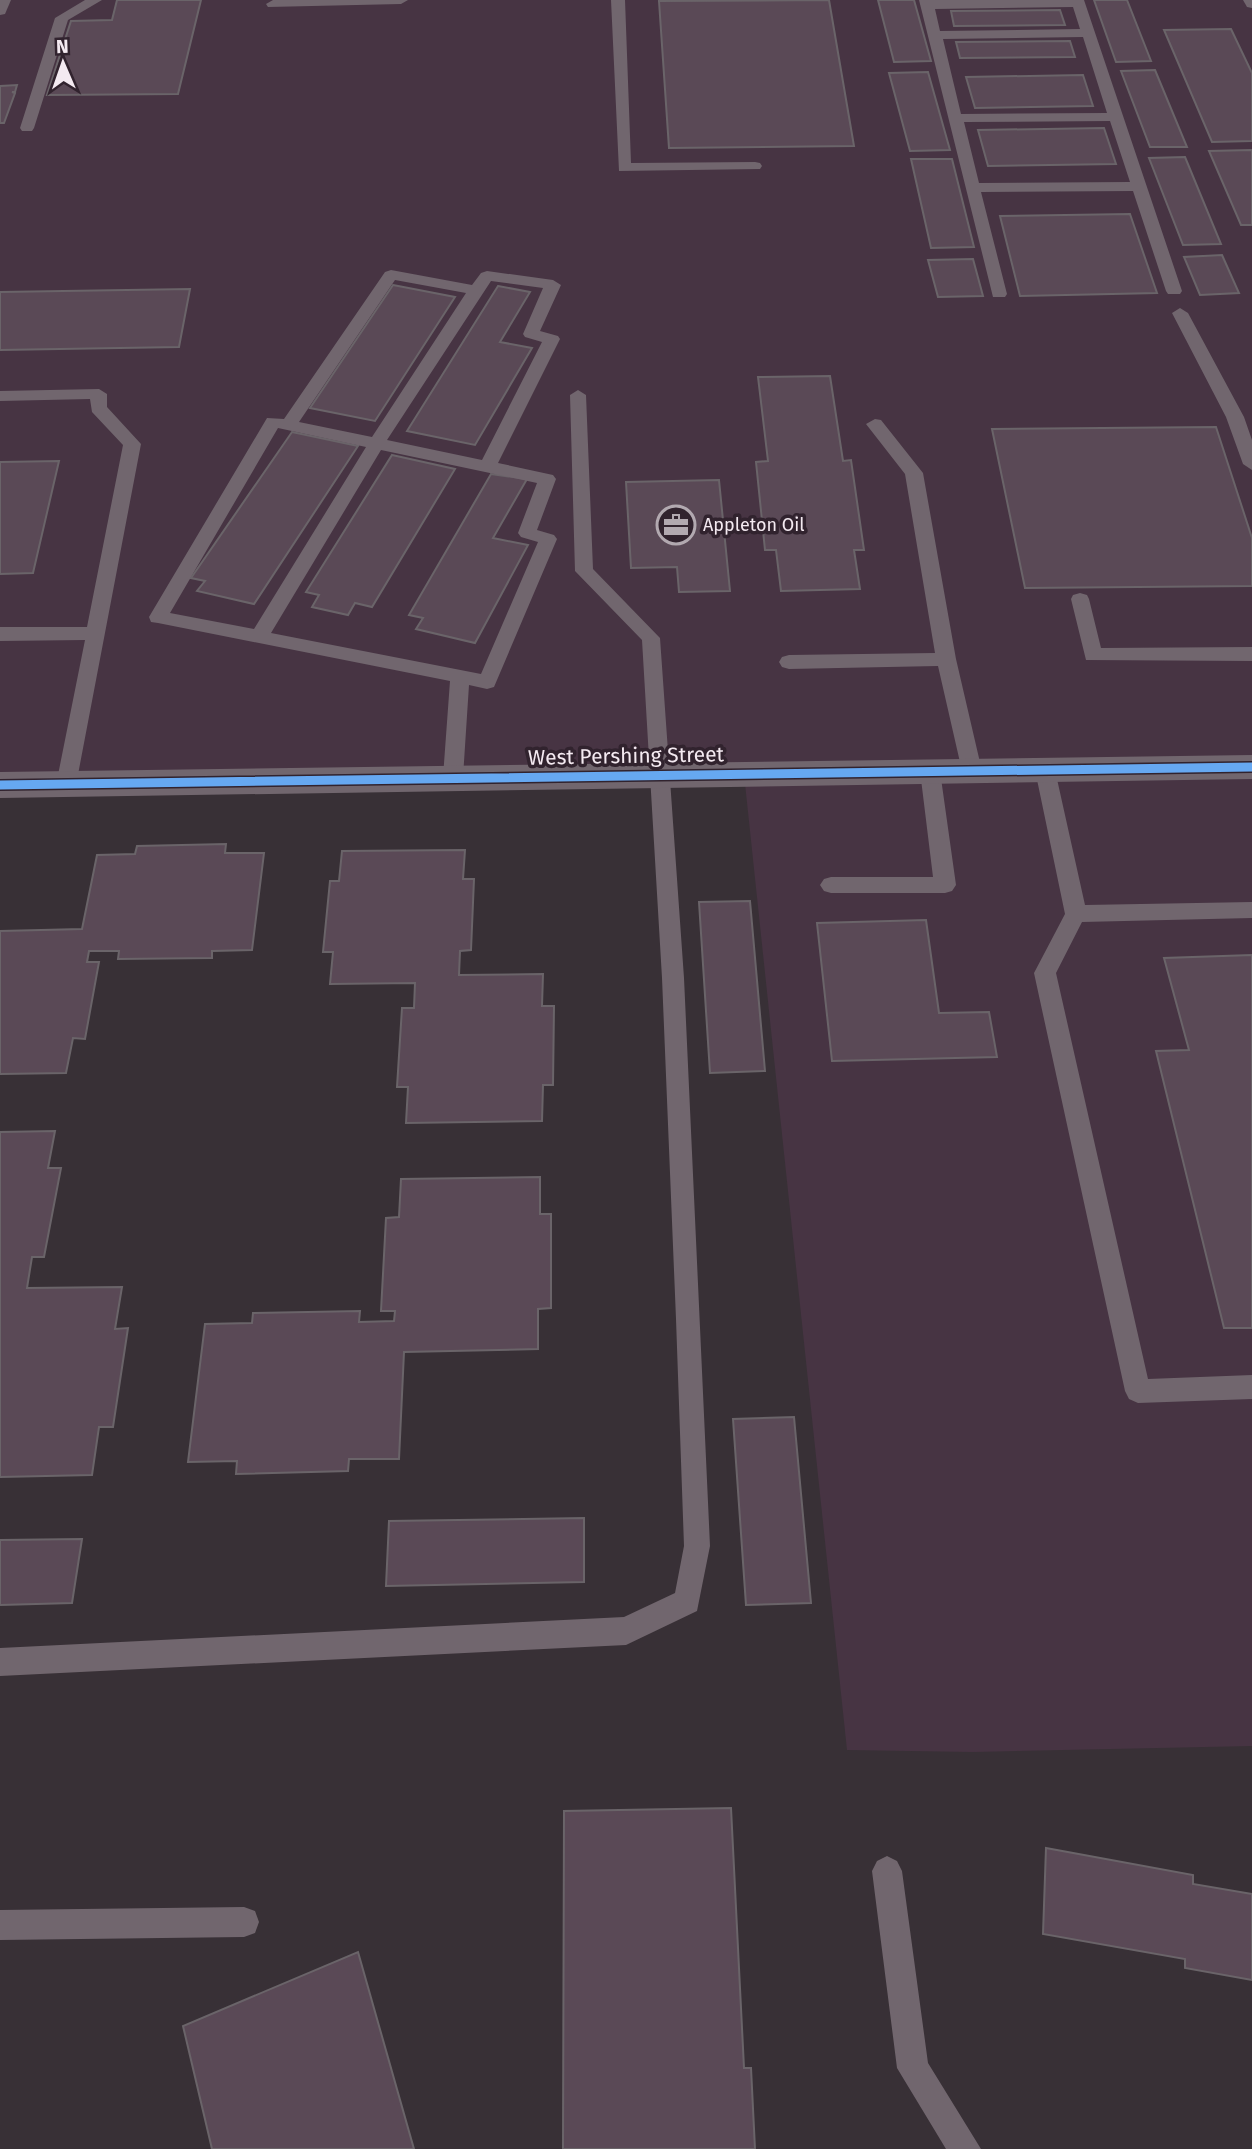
<svg xmlns="http://www.w3.org/2000/svg" width="1252" height="2149" viewBox="0 0 1252 2149" font-family="'Fira Sans',sans-serif">
	<rect width="100%" height="100%" fill="#383036"/>
	<path fill="#473443" d="M0,0h1252v1746l-279,6 -126,-2 -103,-976 -744,11z"/>
	<g fill="#5a4956" stroke="#6a6469" stroke-width="2">
		<path d="M117,0h84l-23,94 -131,1 24,-74 41,-1z"/>
		<path d="M829,0l25,146 -185,2 -10,-147z"/>
		<path d="M878,0h36l17,61 -37,1z"/>
		<path d="M1094,0h33l24,61 -35,1z"/>
		<path d="M1060,10l5,15 -111,1 -3,-15z"/>
		<path d="M1231,29l21,44v68l-40,1 -48,-112z"/>
		<path d="M1070,41l5,16 -115,1 -4,-16z"/>
		<path d="M1155,70l32,77h-37l-29,-76z"/>
		<path d="M928,72l22,78 -40,1 -21,-78z"/>
		<path d="M1083,75l10,31 -118,2 -9,-31z"/>
		<path d="M17,85l-2,7h-3l3,1 -11,30h-4v-37z"/>
		<path d="M1104,128l12,36 -128,2 -10,-36z"/>
		<path d="M1252,150v75h-11l-32,-74z"/>
		<path d="M1185,157l36,87 -38,1 -34,-87z"/>
		<path d="M911,159h41l22,88 -43,1z"/>
		<path d="M1130,214l27,79 -137,3 -20,-80z"/>
		<path d="M1222,255l17,38 -39,2 -16,-38z"/>
		<path d="M973,259l10,37 -45,1 -10,-37z"/>
		<path d="M393,285l62,12 -80,124 -65,-13z"/>
		<path d="M498,286l32,6 -30,50 32,6 -57,97 -68,-14z"/>
		<path d="M190,289l-11,58 -179,3v-58z"/>
		<path d="M830,376l13,85 8,-1 13,90h-10l6,39 -79,2 -5,-41h-11l-9,-88 12,-1 -10,-84z"/>
		<path d="M1216,427l36,111v48l-227,2 -33,-159z"/>
		<path d="M292,432l66,14 -104,158 -57,-13 8,-10 -14,-3z"/>
		<path d="M392,455l63,14 -83,138 -17,-4 -7,12 -36,-8 7,-12 -13,-3z"/>
		<path d="M59,461l-26,112 -33,1v-112z"/>
		<path d="M491,474l36,5 -34,59 35,7 -53,98 -59,-14 7,-11 -14,-3z"/>
		<path d="M719,480l11,111 -51,1 -2,-25 -46,1 -5,-86z"/>
		<path d="M226,844l-1,9h39l-12,97 -40,1v7l-94,1 1,-8h-30l-2,11h12l-14,77 -12,-1 -7,35 -66,1v-143l82,-2 15,-74 38,-1 2,-8z"/>
		<path d="M465,850l-2,29h11l-3,71 -11,1 -1,24 84,-1 -1,32h12l-1,79h-10l-1,36 -136,2 2,-36h-11l5,-79h12l1,-25 -85,1 3,-32h-10l7,-71h9l3,-30z"/>
		<path d="M750,901l15,170 -55,2 -11,-171z"/>
		<path d="M926,920l13,93 50,-1 8,45 -165,4 -15,-138z"/>
		<path d="M1252,955v373h-28l-68,-277 33,-1 -25,-92z"/>
		<path d="M55,1131l-7,37h13l-17,89h-12l-5,31 95,-1 -7,42 13,-1 -15,99h-14l-7,48 -92,2v-345z"/>
		<path d="M540,1177v37h11v94l-13,1v40l-134,3 -5,107h-50l-1,12 -112,3 1,-13 -49,1 17,-138 47,-1 1,-10 107,-2 -1,11 35,-1 1,-10h-14l5,-93 13,-1 2,-38z"/>
		<path d="M794,1417l17,186 -65,2 -13,-186z"/>
		<path d="M584,1518v64l-198,4 3,-65z"/>
		<path d="M82,1539l-10,64 -72,2v-65z"/>
		<path d="M731,1808l13,260h7l4,81h-192l1,-338z"/>
		<path d="M1046,1848l147,27v9l59,10v86l-67,-12v-9l-142,-25z"/>
		<path d="M358,1952l56,197h-202l-29,-123z"/>
	</g>
	<g fill="none" stroke-linecap="round" stroke-linejoin="round">
		<g fill="#71666e" fill-rule="evenodd">
			<path d="M0,0h11l-6,14 -5,1z"/>
			<path d="M85,0h17l-34,20 -34,108 -2,3h-10l-2,-3 35,-110z"/>
			<path d="M273,0h135l-7,4 -133,3 -2,-3z"/>
			<path d="M611,0h14l6,163 124,-1 5,1 2,3 -2,3 -141,2z"/>
			<path d="M919,0h165l98,291 -2,3h-12l-2,-3 -33,-100 -152,1 26,102 -2,3h-12zM1073,7l7,22 -140,2 -5,-22zM1083,37l24,76 -146,1 -18,-75zM1110,121l20,61 -151,1 -15,-61z"/>
			<path d="M1243,0h9v8l-5,-1z"/>
			<path d="M391,270l81,15 9,-12 6,-2 66,9 8,5 -21,46 18,5 2,3 -62,124 55,12 3,4 -19,51 17,5 3,4 -63,148 -7,2 -18,-4 -6,92 -3,5 -7,2 -7,-2 -3,-5 7,-96 -292,-58 -7,-1 -2,-5 118,-199 17,1 101,-147zM395,280l71,13 -94,144 -73,-15zM491,281l52,7 -20,46 2,3 17,5 -60,118 -95,-20zM278,428l88,19 -112,182 -84,-16zM381,450l156,33 -19,50 3,4 17,5 -57,132 -210,-41z"/>
			<path d="M1180,308l8,5 56,104 8,23v30l-9,-6 -17,-47 -54,-104z"/>
			<path d="M99,389l8,5v13l34,37 -65,341 -3,5 -7,2 -7,-2 -3,-5 29,-145 -85,1v-14h87l36,-182 -31,-33 -2,-13 -90,2v-10z"/>
			<path d="M578,390l8,5 7,174 67,69 24,340 26,568 -13,65 -71,34 -626,31v-28l624,-31 51,-24 9,-47 -8,-227 -14,-341 -20,-338 -67,-69 -5,-176z"/>
			<path d="M875,419l6,1 42,53 33,186 26,112 -3,5 -7,2 -7,-2 -3,-5 -24,-105 -149,3 -7,-2 -3,-5 3,-5 7,-2 146,-2 -30,-179 -39,-50z"/>
			<path d="M1080,593l7,2 2,4 12,49 151,-1v14l-166,-1 -15,-61 2,-4z"/>
			<path d="M1045,763l7,2 3,5 30,135 167,-3v16l-170,4 -26,51 92,406 104,-4v24l-114,4 -9,-4 -4,-8 -91,-418 31,-59 -30,-144 3,-5z"/>
			<path d="M930,764l7,2 3,5 16,114 -4,6 -7,2h-114l-7,-2 -4,-6 4,-6 7,-2h102l-13,-106 3,-5z"/>
			<path d="M887,1856l10,5 5,10 26,192 53,86h-35l-49,-81 -25,-197 5,-10z"/>
			<path d="M244,1907l11,4 4,11 -4,11 -11,4 -244,3v-30z"/>
		</g>
		<path fill="#71666e" fill-rule="evenodd" d="M1252,755v24l-1252,19v-26z"/>
		<defs>
			<path id="cycleway" d="M0,785l1252,-18"/>
		</defs>
		<use href="#cycleway" stroke="#31232e" stroke-width="12"/>
		<use href="#cycleway" stroke="#66a8f1" stroke-width="9"/>
	</g>
	<defs>
		<symbol id="office-ring" viewBox="-11 -11 22 22"><circle r="9.5" fill="#31232e" stroke="#b2a9b0" stroke-width="1.5"/><path d="M-6-3h4V-5.5h4V-3h4V5H-6ZM-1-4.5V-3h2v-1.5ZM-6 0V1H6V0Z" fill="#b2a9b0"/></symbol>
	</defs>
	<g fill-rule="evenodd">
		<use href="#office-ring" x="654" y="503" width="44" height="44"/>
	</g>
	<g text-anchor="middle" dominant-baseline="central" stroke-width="7" stroke-linejoin="round" paint-order="stroke">
		<g font-size="18" fill="#f4eaf1" stroke="#31232e" text-anchor="start">
			<text x="703" y="525">Appleton Oil</text>
		</g>
		<g font-size="21" fill="#f4eaf1" stroke="#31232e">
			<text transform="translate(626 756) rotate(-1)">West Pershing Street</text>
		</g>
	</g>
	<g transform="translate(63 63) rotate(358)" stroke="#31232e" stroke-width="5" paint-order="stroke">
	<path d="M0-5L12 26L0 18L-12 26Z" fill="#f4eaf1"/>
	<text y="-10" font-size="19" font-weight="bold" text-anchor="middle" fill="#f4eaf1">N</text>
	</g>
</svg>
